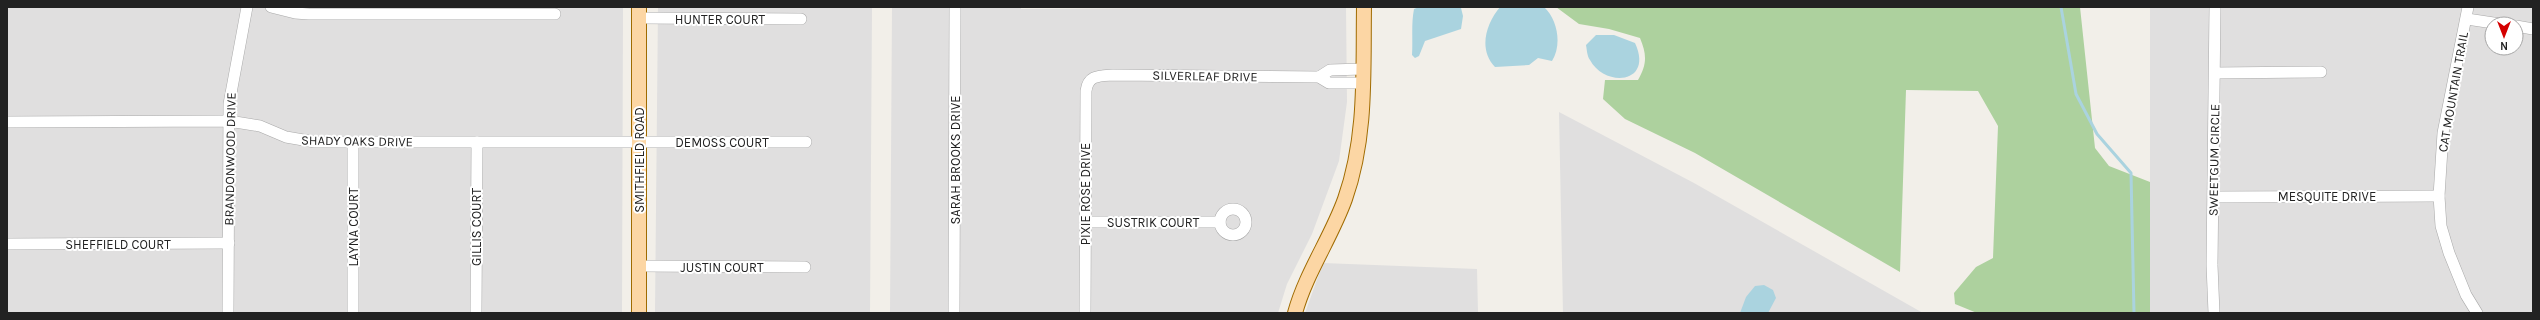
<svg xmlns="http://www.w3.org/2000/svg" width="2540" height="320" viewBox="0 0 2540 320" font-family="Karla,sans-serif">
	<rect width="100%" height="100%" fill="#f2efe9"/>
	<g fill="#e0dfdf" fill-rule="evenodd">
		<path d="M7,7h616l-1,306h-615z"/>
		<path d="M658,7h214l-2,306h-215z"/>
		<path d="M892,7h129v2l325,-2 1,95 -8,59 -27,73 -25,50 -9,29h-388z"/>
		<path d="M2150,7h383v306h-383zM2492,24h24v24h-24z"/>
		<path d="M1559,112l135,71 229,130h-360z"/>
		<path d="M1323,263l154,6 1,44h-173z"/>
	</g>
	<path fill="#add19e" d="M1556,7h524l15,141 14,18 41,16v131h-173l-22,-9 -1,-11 22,-26 17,-9 5,-132 -20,-35 -72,-1 -6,182 -205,-119 -70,-34 -22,-20 2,-19h33c9,-16 9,-25 2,-42l-31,-9 -30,-5z"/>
	<g fill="#aad3df">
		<path d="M1419,7h38l4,1 2,8 -2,13 -36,12 -6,15 -4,2 -3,-3c1,-16 -1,-31 2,-46z"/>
		<path d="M1500,7h44c14,13 18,38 8,54l-14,-3 -9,7 -34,2c-17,-18 -9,-43 5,-60z"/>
		<path d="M1596,35h18l21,8c19,41 -30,45 -45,17 -3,-4 -3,-10 -4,-15z"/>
		<path d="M1764,285l9,5 3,8 -8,15h-28l6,-16 9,-11z"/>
	</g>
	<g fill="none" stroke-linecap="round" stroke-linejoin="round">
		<path stroke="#aad3df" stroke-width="3" d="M2061,7l15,87 21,40 34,39 3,140"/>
		<defs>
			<g id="minor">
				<path d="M271,7l24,6 14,1h246"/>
				<path d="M2468,7l-25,126 -4,63 2,30 8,27 17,42 11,18"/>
				<path d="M639,18l162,1"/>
				<path d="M2467,19l33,5"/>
				<path d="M2516,26l17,3"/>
				<path d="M2215,73l106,-1"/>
				<path d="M1319,77l11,-7 33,-1"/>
				<path d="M7,122l222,-1 31,5 26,11 29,5h491"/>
				<path d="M2214,197l225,-1"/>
				<circle cx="1233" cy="222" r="13"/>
				<path d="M1085,222h135"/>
				<path d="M7,244l222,-1"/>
				<path d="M639,266l166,1"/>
				<path d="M228,313l1,-209 18,-97"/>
				<path d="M353,313v-171"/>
				<path d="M476,313l1,-171"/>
				<path d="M954,313l1,-306"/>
				<path d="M1085,313l1,-222c2,-16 13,-15 27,-16l206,2 10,6h35"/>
				<path d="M2214,313l-2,-48 3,-258"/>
			</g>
			<g id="major">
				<path d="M639,313v-306"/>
				<path d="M1295,313c11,-40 36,-75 50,-114 22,-62 18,-127 19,-192"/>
			</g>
		</defs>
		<use href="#minor" stroke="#a9a9a9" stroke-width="12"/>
		<use href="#major" stroke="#a06b00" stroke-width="16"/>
		<use href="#minor" stroke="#fff" stroke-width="11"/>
		<use href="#major" stroke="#fcd6a4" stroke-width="14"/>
	</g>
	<g text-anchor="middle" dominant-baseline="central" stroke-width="4" stroke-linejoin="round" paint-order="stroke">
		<g font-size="13" fill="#222" stroke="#fff">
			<text x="720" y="19">HUNTER COURT</text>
			<text transform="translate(1205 76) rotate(1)">SILVERLEAF DRIVE</text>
			<text transform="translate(2453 92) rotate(-80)">CAT MOUNTAIN TRAIL</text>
			<text transform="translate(357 141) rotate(1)">SHADY OAKS DRIVE</text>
			<text x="722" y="142">DEMOSS COURT</text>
			<text transform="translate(230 159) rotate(-89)">BRANDONWOOD DRIVE</text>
			<text transform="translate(639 160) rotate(-90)">SMITHFIELD ROAD</text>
			<text transform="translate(955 160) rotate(-90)">SARAH BROOKS DRIVE</text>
			<text transform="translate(2214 160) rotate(-89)">SWEETGUM CIRCLE</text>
			<text transform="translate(1085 194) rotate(-90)">PIXIE ROSE DRIVE</text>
			<text x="2327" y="196">MESQUITE DRIVE</text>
			<text x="1153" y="222">SUSTRIK COURT</text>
			<text transform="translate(353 227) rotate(-90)">LAYNA COURT</text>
			<text transform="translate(476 227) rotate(-90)">GILLIS COURT</text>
			<text x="118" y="244">SHEFFIELD COURT</text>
			<text x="722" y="267">JUSTIN COURT</text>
		</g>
	</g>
	<rect width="2540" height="320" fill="none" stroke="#222222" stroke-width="16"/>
	<g transform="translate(2504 36) rotate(180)"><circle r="19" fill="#ffffff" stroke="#a7a7a7"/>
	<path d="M0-3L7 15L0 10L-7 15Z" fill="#d40000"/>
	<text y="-6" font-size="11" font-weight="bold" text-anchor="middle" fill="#222222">N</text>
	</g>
</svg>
